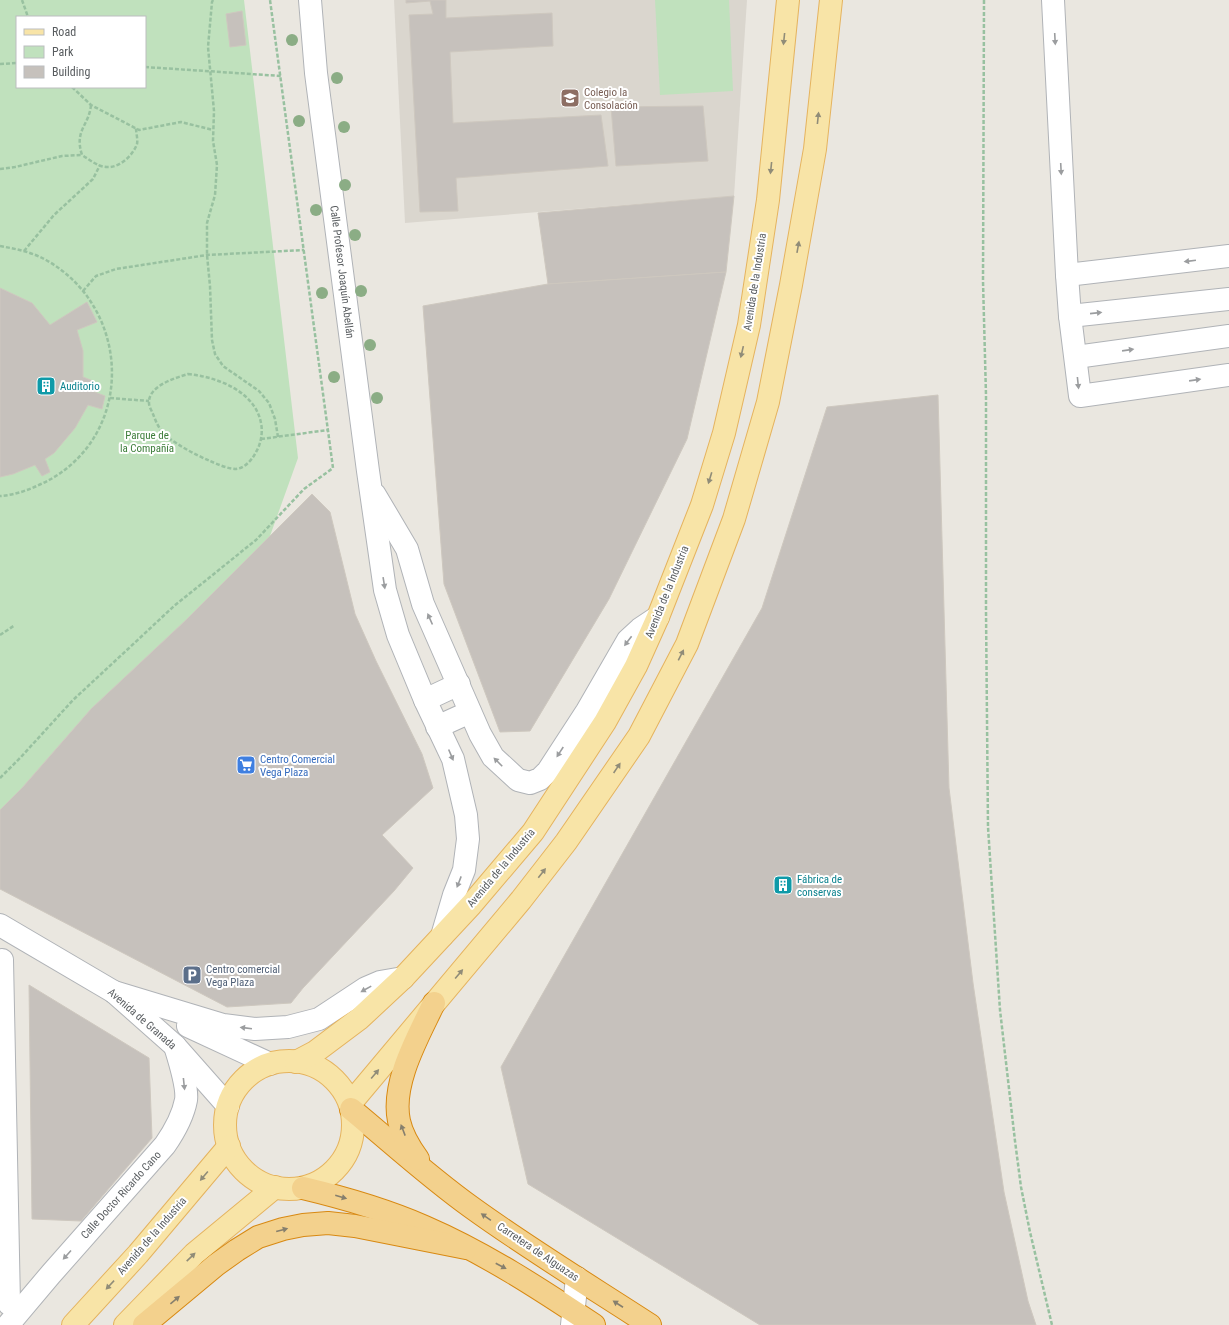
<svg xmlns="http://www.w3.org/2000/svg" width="1229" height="1325" viewBox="0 0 1229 1325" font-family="'Roboto Condensed',sans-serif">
	<rect width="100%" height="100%" fill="#eae7e0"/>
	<path fill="#dad6ce" d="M394,0h353l-13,196 -329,27z"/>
	<g fill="#c0e1bd" fill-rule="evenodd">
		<path d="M0,0h244l54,458 -28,78 -84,84 -95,89 -69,79 -22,22zM17,17h128v70h-128z"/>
		<path d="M655,0h74l4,91 -73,4z"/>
	</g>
	<g fill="#c6c1bc" stroke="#cec8bf">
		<path d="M406,0h40v18l106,-5 1,33 -103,6 3,71 148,-8 7,51 -152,12 2,33 -38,1 -11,-197 24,-1 -3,-13 -24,2z"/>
		<path d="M242,11l4,34 -16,2 -4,-33z"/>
		<path d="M703,106l5,55 -92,5 -5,-59z"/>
		<path d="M734,196l-8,76 -178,12 -10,-71z"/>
		<path d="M726,272l-39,167 -78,160 -79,132 -30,1 -56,-148 -21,-278 125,-22z"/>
		<path d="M0,288l32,15 18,22 37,-23 10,20 -20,8 6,21v26l10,4 -1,10 13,5 -3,13 -14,-4 -13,23 -21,25 -9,6 5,13 -8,4 -7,-11 -22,9 -13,3z"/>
		<path d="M938,395l11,393 24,195 31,209 24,109 8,24h-276l-232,-141 -27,-117 261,-459 65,-201z"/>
		<path d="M312,494l18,18 25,102 21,47 46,93 11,34 -51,47 31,33 -19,23 -91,97 -12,15 -64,4 -227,-118v-79l22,-22 69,-79 95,-89z"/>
		<path d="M29,985l120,73 3,80 -71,83 -49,-2z"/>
	</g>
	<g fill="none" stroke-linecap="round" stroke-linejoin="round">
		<defs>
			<g id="street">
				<path d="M310,0l6,73 52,398 17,119 13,45 27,65 28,59 13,56 2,24 -4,31 -10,25 -12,41"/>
				<path d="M1053,0l14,275 3,41 159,-17"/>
				<path d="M1067,275l162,-19"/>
				<path d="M1070,316l10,80 149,-21"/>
				<path d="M1076,357l153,-21"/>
				<path d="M375,495l32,54 16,55 57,130 13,23 25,23 12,3 10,-4 8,-8 39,-60 41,-71 12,-11 18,-12"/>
				<path d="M425,700l34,-16"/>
				<path d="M437,727l33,-15"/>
				<path d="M0,925l114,67 61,54 53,60"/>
				<path d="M2,960l7,344"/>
				<path d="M114,992l109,33 32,4 33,-2 31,-8 47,-31 14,-6 23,-4"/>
				<path d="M188,1026l82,38"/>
				<path d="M8,1325l43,-51 114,-129c9,-13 18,-29 21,-45 2,-13 -7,-41 -11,-54"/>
				<path d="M572,1325l5,-47"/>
			</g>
			<g id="primary">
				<circle cx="289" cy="1125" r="64"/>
				<path d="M296,1062l19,-10 44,-33 44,-41 68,-73 62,-73 72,-110 31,-56 22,-49 44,-112 22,-72 25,-108 19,-125 20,-200"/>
				<path d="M350,1104l171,-204 45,-58 73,-106 48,-92 47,-125 34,-117 23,-117 24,-136 16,-149"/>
				<path d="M73,1325l65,-71 91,-108"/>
				<path d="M125,1325l69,-71 81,-67"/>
			</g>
			<g id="highway">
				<path d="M351,1109c40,33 78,68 120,98 58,42 119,79 179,118"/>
				<path d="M418,1159c-8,-11 -16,-24 -19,-38 -8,-38 19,-84 35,-118"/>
				<path d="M303,1188c42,10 83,22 122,39 60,26 115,62 169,98"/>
				<path d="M144,1325l72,-60 21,-15 21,-13 25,-8 20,-4 25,-2 27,3 111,22"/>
			</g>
		</defs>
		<use href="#street" stroke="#b0b3b7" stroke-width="24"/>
		<use href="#primary" stroke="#e5b35e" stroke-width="24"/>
		<use href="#highway" stroke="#d88912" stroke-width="24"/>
		<g stroke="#98c1a0" stroke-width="2.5" stroke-dasharray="4 2" stroke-linecap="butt">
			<path d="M22,0l6,17"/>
			<path d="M213,0l-1,2 -4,45 6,64 -1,30 4,24 -2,30 -8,28v32l3,31 2,54 3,14 8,12 36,25 10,12 6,16 3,18"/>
			<path d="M984,0l-1,281 3,114v216l2,216 12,183 15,131 6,46 9,45 22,93"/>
			<path d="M0,64l17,-1"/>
			<path d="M145,67l136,9"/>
			<path d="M72,87l19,18 48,25 42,-8 32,8"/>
			<path d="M91,105c-2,21 -17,25 -9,50 8,5 16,12 25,12 13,1 26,-12 30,-23 1,-5 -1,-11 -1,-16"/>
			<path d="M0,169l15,-2 47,-11 20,-1"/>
			<path d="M0,246c16,3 32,6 46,14 84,47 90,170 5,219 -15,8 -33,16 -51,17"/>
			<path d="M24,251l30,-36 39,-36 7,-14"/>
			<path d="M83,291l13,-15 20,-7 91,-14 97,-5"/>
			<path d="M188,374c29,3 67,17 73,49 2,9 0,21 -5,29 -4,8 -11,16 -20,17 -8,0 -19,-5 -26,-8 -14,-6 -33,-16 -45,-26 -6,-6 -9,-13 -12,-21 -1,-3 -4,-7 -4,-11 -1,-17 26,-25 39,-29z"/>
			<path d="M110,398l39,3"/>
			<path d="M261,439l67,-9"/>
			<path d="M0,635l15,-10"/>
			<path d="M0,778l21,-21 52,-57 55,-51 46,-43 82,-66 48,-51 29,-21 -63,-468"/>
		</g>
		<use href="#street" stroke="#fff" stroke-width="22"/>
		<use href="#primary" stroke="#f8e4a7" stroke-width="22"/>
		<use href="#highway" stroke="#f3d18d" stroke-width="22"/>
	</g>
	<g fill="#8bad85">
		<circle cx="292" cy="40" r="6"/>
		<circle cx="337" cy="78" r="6"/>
		<circle cx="299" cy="121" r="6"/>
		<circle cx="344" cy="127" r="6"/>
		<circle cx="345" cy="185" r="6"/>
		<circle cx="316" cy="210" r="6"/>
		<circle cx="355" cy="235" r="6"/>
		<circle cx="361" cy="291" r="6"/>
		<circle cx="322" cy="293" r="6"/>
		<circle cx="370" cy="345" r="6"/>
		<circle cx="334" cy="377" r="6"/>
		<circle cx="377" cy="398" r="6"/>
	</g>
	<defs><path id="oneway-solid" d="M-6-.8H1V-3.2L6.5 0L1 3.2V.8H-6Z"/></defs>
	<g fill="#908c78">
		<use href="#oneway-solid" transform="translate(784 39) rotate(96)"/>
		<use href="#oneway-solid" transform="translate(818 118) rotate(-84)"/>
		<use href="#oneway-solid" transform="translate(771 168) rotate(96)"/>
		<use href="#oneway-solid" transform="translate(798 247) rotate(-80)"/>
		<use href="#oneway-solid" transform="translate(742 352) rotate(103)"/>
		<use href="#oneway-solid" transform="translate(710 478) rotate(107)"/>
		<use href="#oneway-solid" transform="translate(681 655) rotate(-63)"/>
		<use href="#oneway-solid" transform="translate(617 768) rotate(-56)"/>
		<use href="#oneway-solid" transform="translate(542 873) rotate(-52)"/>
		<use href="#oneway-solid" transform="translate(459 974) rotate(-50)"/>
		<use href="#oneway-solid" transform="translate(375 1074) rotate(-50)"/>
		<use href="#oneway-solid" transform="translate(204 1176) rotate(130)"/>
		<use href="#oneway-solid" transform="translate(191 1257) rotate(-44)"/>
		<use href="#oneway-solid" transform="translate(110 1285) rotate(133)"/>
	</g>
	<g fill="#9b9d9f">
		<use href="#oneway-solid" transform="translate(1055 39) rotate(87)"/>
		<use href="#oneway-solid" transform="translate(1061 169) rotate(87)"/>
		<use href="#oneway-solid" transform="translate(1190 261) rotate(173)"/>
		<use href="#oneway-solid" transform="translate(1096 313) rotate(-6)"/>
		<use href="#oneway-solid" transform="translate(1128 350) rotate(-8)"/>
		<use href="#oneway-solid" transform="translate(1195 380) rotate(-8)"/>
		<use href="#oneway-solid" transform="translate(1078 383) rotate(84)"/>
		<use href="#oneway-solid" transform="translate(384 583) rotate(81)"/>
		<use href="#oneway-solid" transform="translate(430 619) rotate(-114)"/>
		<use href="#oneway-solid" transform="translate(628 641) rotate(127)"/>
		<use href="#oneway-solid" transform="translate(560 752) rotate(123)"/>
		<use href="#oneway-solid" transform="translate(451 755) rotate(67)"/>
		<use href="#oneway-solid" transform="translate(498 762) rotate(-135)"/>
		<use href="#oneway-solid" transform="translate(459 882) rotate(111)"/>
		<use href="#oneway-solid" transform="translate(366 989) rotate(151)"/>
		<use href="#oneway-solid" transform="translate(246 1028) rotate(-173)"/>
		<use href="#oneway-solid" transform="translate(184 1084) rotate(84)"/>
		<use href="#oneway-solid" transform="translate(67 1255) rotate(132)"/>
	</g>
	<g fill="#867f6d">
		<use href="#oneway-solid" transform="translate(403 1130) rotate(-111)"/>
		<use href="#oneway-solid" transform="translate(341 1197) rotate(16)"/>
		<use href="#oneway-solid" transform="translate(486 1217) rotate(-145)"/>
		<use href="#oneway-solid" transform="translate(282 1230) rotate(-15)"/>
		<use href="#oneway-solid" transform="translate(501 1266) rotate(28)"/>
		<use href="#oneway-solid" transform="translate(175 1300) rotate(-40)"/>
		<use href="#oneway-solid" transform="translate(618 1304) rotate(-147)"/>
	</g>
	<defs>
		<symbol id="school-square" viewBox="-11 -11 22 22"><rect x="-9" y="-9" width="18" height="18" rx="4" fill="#8d6e63" stroke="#fff"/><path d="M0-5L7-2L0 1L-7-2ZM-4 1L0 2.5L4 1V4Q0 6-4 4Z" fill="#fff"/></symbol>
		<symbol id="building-square" viewBox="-11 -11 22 22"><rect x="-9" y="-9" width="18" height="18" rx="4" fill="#0f9aa8" stroke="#fff"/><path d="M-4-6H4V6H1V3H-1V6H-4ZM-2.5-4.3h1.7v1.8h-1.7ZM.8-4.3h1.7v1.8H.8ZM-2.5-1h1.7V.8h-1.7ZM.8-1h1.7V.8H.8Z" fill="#fff"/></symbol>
		<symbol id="supermarket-square" viewBox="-11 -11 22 22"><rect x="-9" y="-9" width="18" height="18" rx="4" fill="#3f7fe0" stroke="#fff"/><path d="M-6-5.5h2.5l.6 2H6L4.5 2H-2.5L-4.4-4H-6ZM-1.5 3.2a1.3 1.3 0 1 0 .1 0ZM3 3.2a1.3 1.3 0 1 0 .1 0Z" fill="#fff"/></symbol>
		<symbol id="parking-square" viewBox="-11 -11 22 22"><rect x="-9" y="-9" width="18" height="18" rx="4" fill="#5c6f8a" stroke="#fff"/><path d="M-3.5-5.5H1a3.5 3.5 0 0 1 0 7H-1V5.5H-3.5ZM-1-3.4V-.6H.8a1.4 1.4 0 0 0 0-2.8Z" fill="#fff"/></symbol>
	</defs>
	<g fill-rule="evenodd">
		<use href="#school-square" x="559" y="87" width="22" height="22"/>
		<use href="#building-square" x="35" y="375" width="22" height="22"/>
		<use href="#supermarket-square" x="235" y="754" width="22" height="22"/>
		<use href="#building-square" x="772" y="874" width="22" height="22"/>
		<use href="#parking-square" x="181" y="964" width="22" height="22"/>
	</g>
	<g text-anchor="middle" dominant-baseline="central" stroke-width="4" stroke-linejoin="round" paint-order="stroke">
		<g font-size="11" fill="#785e54" stroke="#fff" text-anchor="start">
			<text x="584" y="92">Colegio la<tspan x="584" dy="13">Consolación</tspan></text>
		</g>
		<g font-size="11" fill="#585c5f" stroke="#fff">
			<text transform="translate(342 272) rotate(83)">Calle Profesor Joaquín Abellán</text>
			<text transform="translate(755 282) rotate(-81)">Avenida de la Industria</text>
			<text transform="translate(667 592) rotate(-68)">Avenida de la Industria</text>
			<text transform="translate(501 868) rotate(-50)">Avenida de la Industria</text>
			<text transform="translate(142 1019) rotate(41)">Avenida de Granada</text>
			<text transform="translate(121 1195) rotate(-48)">Calle Doctor Ricardo Cano</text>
			<text transform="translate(152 1236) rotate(-49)">Avenida de la Industria</text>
			<text transform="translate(538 1252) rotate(34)">Carretera de Alguazas</text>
		</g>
		<g font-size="11" fill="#0d838f" stroke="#fff" text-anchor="start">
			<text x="60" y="386">Auditorio</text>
			<text x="797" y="879">Fábrica de<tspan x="797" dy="13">conservas</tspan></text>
		</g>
		<g font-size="11" fill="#3d7d3a" stroke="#fff">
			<text x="147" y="435">Parque de<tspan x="147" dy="13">la Compañía</tspan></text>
		</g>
		<g font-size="11" fill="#366cbe" stroke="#fff" text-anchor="start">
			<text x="260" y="759">Centro Comercial<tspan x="260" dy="13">Vega Plaza</tspan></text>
		</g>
		<g font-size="11" fill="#4e5e75" stroke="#fff" text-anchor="start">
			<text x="206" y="969">Centro comercial<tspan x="206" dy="13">Vega Plaza</tspan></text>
		</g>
	</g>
	<rect x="16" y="16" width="130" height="72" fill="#ffffff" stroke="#bcbebf"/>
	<rect x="24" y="29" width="20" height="6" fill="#f8e4a7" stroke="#bcbebf"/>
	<text x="52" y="36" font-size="12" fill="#585c5f">Road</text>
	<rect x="24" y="46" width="20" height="12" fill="#c0e1bd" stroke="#bcbebf"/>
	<text x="52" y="56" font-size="12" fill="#585c5f">Park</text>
	<rect x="24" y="66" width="20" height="12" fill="#c6c1bc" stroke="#bcbebf"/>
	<text x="52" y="76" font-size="12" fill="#585c5f">Building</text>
</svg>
